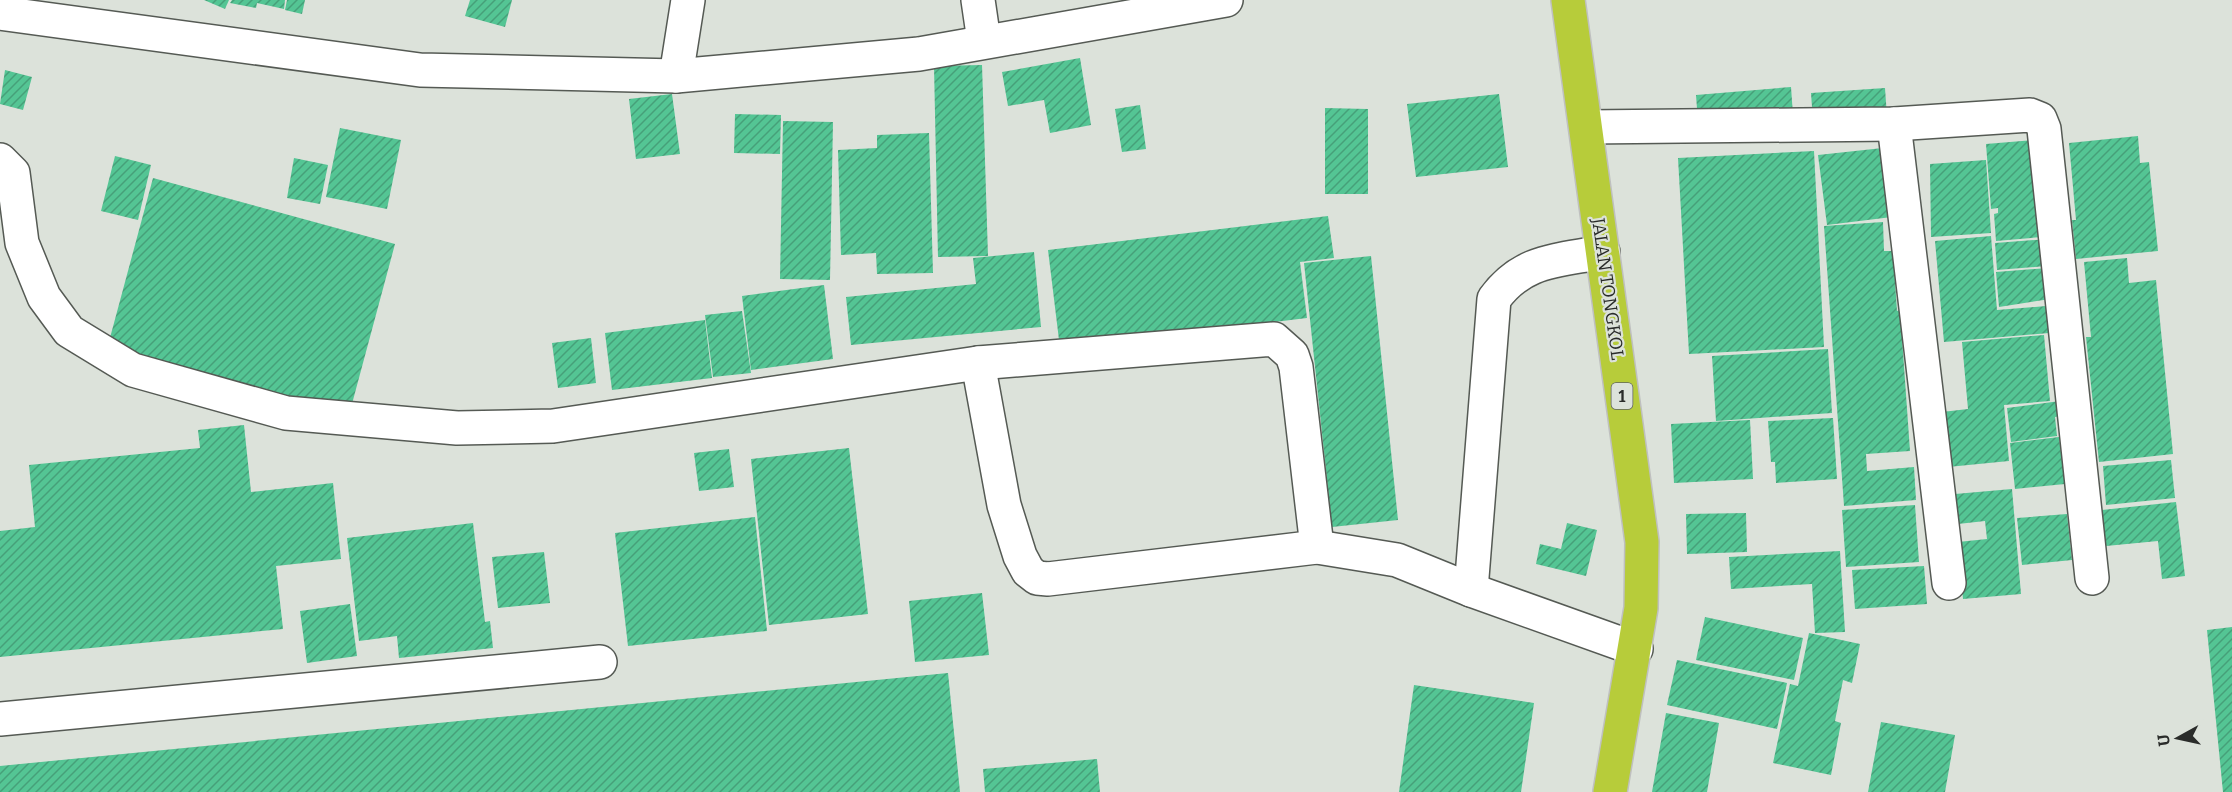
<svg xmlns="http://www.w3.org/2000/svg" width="2232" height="792" viewBox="0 0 2232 792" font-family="Bitter,serif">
	<defs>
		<pattern id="building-hatch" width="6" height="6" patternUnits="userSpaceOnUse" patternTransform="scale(1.5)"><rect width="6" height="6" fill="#54c594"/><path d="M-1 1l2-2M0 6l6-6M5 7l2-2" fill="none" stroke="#46a079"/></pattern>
	</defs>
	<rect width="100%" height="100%" fill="#dce2da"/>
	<g fill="url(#building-hatch)">
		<path d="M204,0h25l-4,9z"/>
		<path d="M232,0h53l-1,9 -27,-6 -1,5 -26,-5z"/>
		<path d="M287,0h18l-3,14 -17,-4z"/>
		<path d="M470,0h42l-7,27 -40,-11z"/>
		<path d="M1080,58l11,67 -41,8 -6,-33 -36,6 -6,-34z"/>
		<path d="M982,65l6,191 -50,1 -4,-191z"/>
		<path d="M5,70l27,7 -9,33 -23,-6z"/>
		<path d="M1791,87l2,28 -95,7 -2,-27z"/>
		<path d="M1885,88l2,29 -74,4 -2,-28z"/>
		<path d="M672,94l8,60 -44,5 -7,-60z"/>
		<path d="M1499,94l9,73 -92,10 -9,-73z"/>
		<path d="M1140,105l6,44 -24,3 -7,-43z"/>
		<path d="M1325,108l43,1v85h-43z"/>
		<path d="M735,114l46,1 -1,39 -46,-1z"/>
		<path d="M783,121l50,1 -3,158 -50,-1z"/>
		<path d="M340,128l61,12 -14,69 -61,-12z"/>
		<path d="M929,133l4,140 -56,1 -1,-21 -35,2 -3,-105 39,-2v-13z"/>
		<path d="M2138,136l2,27 9,-1 9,89 -82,8 -4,-39h4l-7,-77z"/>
		<path d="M2034,140l8,97 -46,4 -2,-27 4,-1v-5l-7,1 -5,-65z"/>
		<path d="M1892,147l8,69 -73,9 -9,-70z"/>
		<path d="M1814,151l10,196 -135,7 -11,-196z"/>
		<path d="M115,156l36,9 -13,55 -37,-9z"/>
		<path d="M294,158l34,7 -8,39 -33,-6z"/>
		<path d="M1986,160l5,73 -60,4 -1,-73z"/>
		<path d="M153,178l242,66 -46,171 -242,-66z"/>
		<path d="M1328,216l6,42 -34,4 7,56 -247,30 -12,-98z"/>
		<path d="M1883,222l1,29h9l4,60 3,-1 10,141 -44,3 1,17 47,-4 2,33 -72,6 -20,-280z"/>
		<path d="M1991,236l6,74 49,-4 3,27 -105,9 -9,-101z"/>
		<path d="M2049,239l-3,27 -49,4 -2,-27z"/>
		<path d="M1034,252l7,75 -190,18 -5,-48 130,-13 -3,-26z"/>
		<path d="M1371,256l27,264 -66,7 -28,-264z"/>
		<path d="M2127,258l2,25 27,-3 17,174 -74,8 -13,-125h5l-7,-75z"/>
		<path d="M2048,268l2,31 -51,8 -3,-35z"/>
		<path d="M824,285l9,74 -82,11 -9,-74z"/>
		<path d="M742,311l9,62 -38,4 -8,-62z"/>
		<path d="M705,320l7,58 -100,12 -7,-57z"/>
		<path d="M2044,335l6,66 -46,4 5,56 -61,6 -6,-55 26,-3 -6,-67z"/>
		<path d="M591,338l5,45 -38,5 -6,-45z"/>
		<path d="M1828,349l4,64 -116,8 -4,-65z"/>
		<path d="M2060,401l2,15 -7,1 2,19 -46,6 -4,-34z"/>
		<path d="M1833,418l4,61 -61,4 -1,-21h-4l-3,-41z"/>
		<path d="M1750,420l3,59 -79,4 -3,-59z"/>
		<path d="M244,425l7,67 82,-9 8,76 -65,7 7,63 -283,28v-126l35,-4 -6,-62 171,-17 -2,-18z"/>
		<path d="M2059,437l6,47 -50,5 -5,-46z"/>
		<path d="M849,448l19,166 -99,11 -18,-166z"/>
		<path d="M729,449l5,38 -35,4 -5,-38z"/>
		<path d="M2171,460l4,38 -69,7 -3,-39z"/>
		<path d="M2012,489l9,105 -58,5 -5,-57 29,-3 -2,-18 -27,3 -3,-30z"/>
		<path d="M2176,502l9,74 -23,3 -4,-38 -52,5 -4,-36z"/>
		<path d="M1915,505l4,57 -73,5 -4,-57z"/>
		<path d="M1746,513l1,39 -60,2 -1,-40z"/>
		<path d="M2067,514l5,46 -50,5 -5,-47z"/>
		<path d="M755,517l12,114 -139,15 -13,-113z"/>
		<path d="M473,523l12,99 5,-1 3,27 -94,10 -2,-22 -38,5 -12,-103z"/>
		<path d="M1567,523l30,7 -11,46 -50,-12 4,-20 21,5z"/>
		<path d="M1840,551l5,81 -30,1 -3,-49 -81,5 -2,-32z"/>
		<path d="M544,552l6,51 -52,5 -6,-51z"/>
		<path d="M1924,566l3,38 -72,5 -3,-39z"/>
		<path d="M982,593l7,62 -74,7 -6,-61z"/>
		<path d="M350,604l7,52 -50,7 -7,-52z"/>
		<path d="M1705,617l98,21 -9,42 -98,-20z"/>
		<path d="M2232,627v165h-9l-16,-162z"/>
		<path d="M1809,633l51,11 -8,39 -9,-3 -8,41 6,2 -10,52 -58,-12 17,-79 8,2z"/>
		<path d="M1677,660l110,23 -10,46 -110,-24z"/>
		<path d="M948,673l12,119h-960v-26z"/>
		<path d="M1414,685l120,18 -13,89h-122z"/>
		<path d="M1666,713l53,10 -12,69h-55z"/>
		<path d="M1881,722l74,13 -10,57h-77z"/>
		<path d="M1097,759l3,33h-115l-2,-23z"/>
	</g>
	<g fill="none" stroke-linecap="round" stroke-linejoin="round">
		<defs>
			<g id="minor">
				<path d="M978,0l6,41"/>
				<path d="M0,13l420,57 256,6 243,-22 307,-54"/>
				<path d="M676,76l12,-76"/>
				<path d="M1894,124l55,459"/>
				<path d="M1586,127l308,-3 136,-9 10,4 4,10 48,449"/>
				<path d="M0,160l13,13 9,70 22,54 25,34 64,39 153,43 171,15 96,-2 425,-63 296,-24 18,16 4,12 21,180"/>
				<path d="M978,363l26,142 16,51 8,15 9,7 11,1 269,-32 80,13 74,30 165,59"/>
				<path d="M1471,590l23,-291c29,-40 64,-38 109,-47"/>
				<path d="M0,719l600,-57"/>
			</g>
			<path id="highway" d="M1568,0l74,542 -1,66 -31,184"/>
		</defs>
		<use href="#minor" stroke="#555a54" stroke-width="36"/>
		<use href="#highway" stroke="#bfc0bf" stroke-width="36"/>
		<use href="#minor" stroke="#fff" stroke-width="33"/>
		<use href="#highway" stroke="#b7cc3a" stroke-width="33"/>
	</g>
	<g text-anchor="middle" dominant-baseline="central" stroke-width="4.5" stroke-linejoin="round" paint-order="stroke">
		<rect fill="#dce2da" stroke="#5f635f" stroke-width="1.5" x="1611.5" y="383" width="21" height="26" rx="4.5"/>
		<g font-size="16" font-weight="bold" fill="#2a2c2a">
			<text x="1622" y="396">1</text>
		</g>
		<g font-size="18" fill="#2a2c2a" stroke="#dce2da">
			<text transform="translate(1608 289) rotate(82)">JALAN TONGKOL</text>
		</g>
	</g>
	<g transform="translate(2178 738) rotate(262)" stroke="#dce2da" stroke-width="4.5" paint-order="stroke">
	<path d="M0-4.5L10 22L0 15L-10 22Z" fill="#2a2c2a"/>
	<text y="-9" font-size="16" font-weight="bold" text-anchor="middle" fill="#2a2c2a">U</text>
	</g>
</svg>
